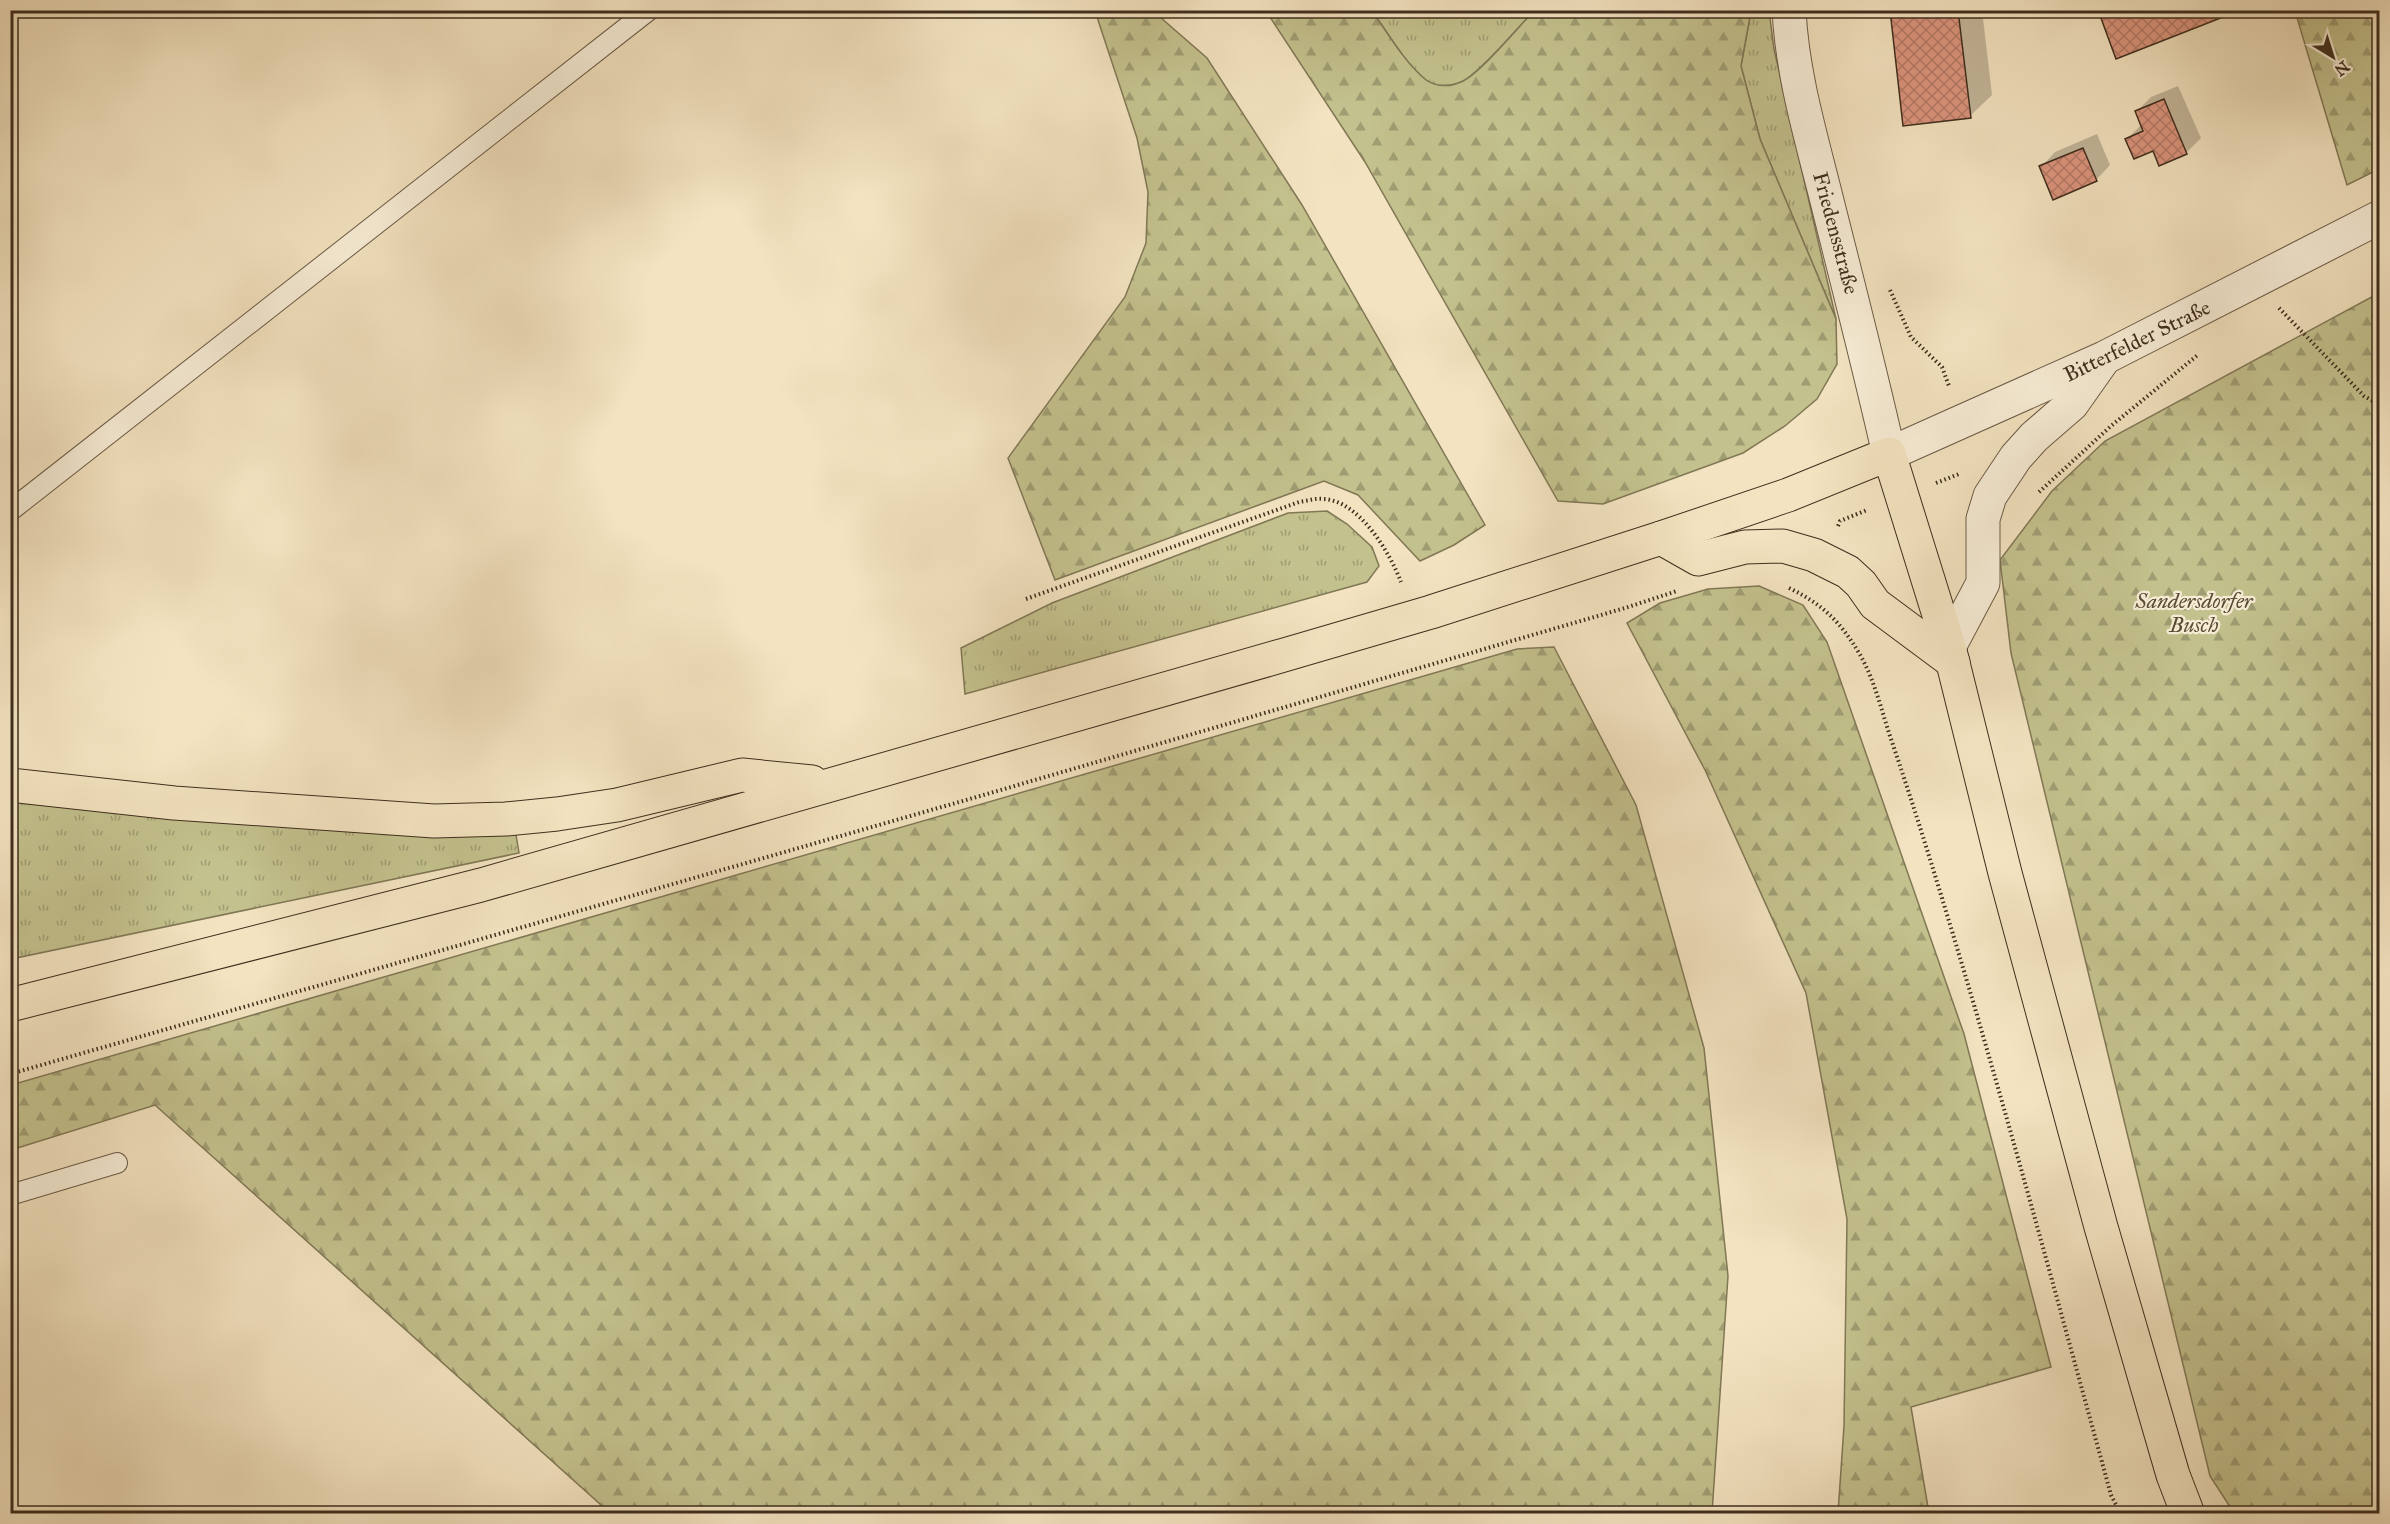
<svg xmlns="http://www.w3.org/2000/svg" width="2390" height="1524" viewBox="0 0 2390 1524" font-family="'IM FELL Great Primer',serif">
	<defs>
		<pattern id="grass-tufts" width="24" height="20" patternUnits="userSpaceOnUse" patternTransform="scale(1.5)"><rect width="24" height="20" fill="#c3c18d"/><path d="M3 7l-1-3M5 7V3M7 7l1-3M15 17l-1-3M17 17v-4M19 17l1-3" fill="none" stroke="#a09d73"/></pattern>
		<pattern id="forest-firs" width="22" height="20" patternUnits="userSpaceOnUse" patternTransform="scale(1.5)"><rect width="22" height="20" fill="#c3c18d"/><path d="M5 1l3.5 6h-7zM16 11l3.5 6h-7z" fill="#a09d73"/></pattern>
		<pattern id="building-cross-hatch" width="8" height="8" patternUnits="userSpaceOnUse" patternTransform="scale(1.5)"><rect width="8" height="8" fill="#dc957e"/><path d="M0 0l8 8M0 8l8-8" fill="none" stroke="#b47a67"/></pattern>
	</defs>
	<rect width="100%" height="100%" fill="#f3e3c0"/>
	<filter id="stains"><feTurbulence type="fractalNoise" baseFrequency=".00333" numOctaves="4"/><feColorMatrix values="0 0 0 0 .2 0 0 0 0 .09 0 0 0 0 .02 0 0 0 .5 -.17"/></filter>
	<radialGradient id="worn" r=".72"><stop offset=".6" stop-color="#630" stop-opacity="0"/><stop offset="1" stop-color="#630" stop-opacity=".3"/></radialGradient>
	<g fill="url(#grass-tufts)" stroke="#817856" stroke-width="1.5">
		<path d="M1372,11h162c-15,15 -56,64 -73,71 -11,5 -25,5 -35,-2 -22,-18 -38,-47 -54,-69z"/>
		<path d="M1751,11h18l5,38 62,270 -76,-180 -19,-73z"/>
		<path d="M1327,511l20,13 25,23 7,19 -12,16 -402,112 -4,-46 91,-45 236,-90z"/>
		<path d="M10,798l505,31 4,24 -508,106z"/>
	</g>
	<g fill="url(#forest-firs)" stroke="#817856" stroke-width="1.5">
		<path d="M1095,11h58l54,47 95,147 183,320 -31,20 -34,16 -62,-66 -34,-14 -269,99 -47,-122 117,-161 21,-54 2,-51 -11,-54z"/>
		<path d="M1266,11h106c16,22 32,51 54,69 10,7 24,7 35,2 18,-7 58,-56 73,-71h217l-10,55 19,73 76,180 1,45 -20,35 -32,27 -42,27 -140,51 -45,-3 -193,-339z"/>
		<path d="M2295,11h84v158l-32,16z"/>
		<path d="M2379,293v1220h-145l-24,-37 -199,-823 -11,-93 52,-69 53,-50z"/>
		<path d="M1759,586l44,19 24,37 137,392 87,333 -140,40 18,106h-91l6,-87 3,-207 -41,-226 -101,-223 -78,-147 33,-20 48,-14z"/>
		<path d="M1554,647l82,158 68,243 24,228 -16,237h-1102l-455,-408 -144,45v-65l1506,-436z"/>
	</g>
	<g fill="#0003">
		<path d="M1892,10h90l10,85 -22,21z"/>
		<path d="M2178,86l23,52 -15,15 -27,11 -6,-15 -26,-10 15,-15 -6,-12 15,-15z"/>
		<path d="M2097,134l13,31 -14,15 -55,-13 14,-15z"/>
	</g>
	<g fill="url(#building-cross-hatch)" stroke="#3f2e1e" stroke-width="1.5">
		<path d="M1890,10h68l13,108 -68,8z"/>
		<path d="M2098,10h143l-125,49z"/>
		<path d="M2164,99l23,55 -28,12 -6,-15 -19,8 -9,-20 18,-8 -8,-20z"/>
		<path d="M2083,148l14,33 -44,19 -14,-34z"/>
	</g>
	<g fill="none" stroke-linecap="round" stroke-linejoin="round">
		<defs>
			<g id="service">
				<path d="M10,511l639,-501"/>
				<path d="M10,1195l107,-32"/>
			</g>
			<path id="minor" d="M1789,10c3,61 20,120 35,179 22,88 45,176 65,265"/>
			<g id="tertiary">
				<path d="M1889,454l215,-96 276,-141"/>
				<path d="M1949,647l34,-64v-64l7,-23 26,-39 18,-20 38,-33 31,-44"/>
			</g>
			<g id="primary">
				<path d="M1661,538l37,21 47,-12 38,-1 31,9 34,17 13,12 14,20 78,58"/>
				<path d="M10,785l164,18 260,18 72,-2 51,-5 60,-9 125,-30 70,7"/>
				<path d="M10,1005l471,-120 803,-230 147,-43 230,-74 127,-43 101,-41 60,193 56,226 96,354 72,248 15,39"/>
			</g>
		</defs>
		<use href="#service" stroke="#6c5b46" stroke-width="22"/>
		<use href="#minor" stroke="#6c5b46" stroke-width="35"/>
		<use href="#tertiary" stroke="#6c5b46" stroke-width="35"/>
		<use href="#primary" stroke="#3f2e1e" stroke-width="35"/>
		<g stroke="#3f2e1e" stroke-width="4" stroke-dasharray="1.5 3" stroke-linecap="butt">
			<path d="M1890,290l21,47 31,30 7,19"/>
			<path d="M2279,308l85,88 16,9"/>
			<path d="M1936,483l23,-9"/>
			<path d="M2039,492l72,-66 88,-72"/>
			<path d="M1838,526l2,-5 27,-11"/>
			<path d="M1789,588c33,16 51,33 70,65 15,25 22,56 31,83 18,53 35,106 51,159 61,199 115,400 170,600l10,19"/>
			<path d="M1026,599l273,-97c8,-1 16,-4 24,-3 36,1 67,54 78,83"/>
			<path d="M10,1074l970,-278 645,-188 52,-17"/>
		</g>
		<use href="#service" stroke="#f7edd6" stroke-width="20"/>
		<use href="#minor" stroke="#f7edd6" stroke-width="33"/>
		<use href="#tertiary" stroke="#f7edd6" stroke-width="33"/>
		<use href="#primary" stroke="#f3e3c0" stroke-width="33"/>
	</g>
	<g text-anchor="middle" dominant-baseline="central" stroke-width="4.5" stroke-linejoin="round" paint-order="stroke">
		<g font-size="21" fill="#3f2e1e" stroke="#f7edd6">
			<text transform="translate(1836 233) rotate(75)">Friedensstraße</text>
			<text transform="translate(2137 341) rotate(-26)">Bitterfelder Straße</text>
		</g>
		<g font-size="21" font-style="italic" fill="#594b34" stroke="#f7edd6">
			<text x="2194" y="601">Sandersdorfer<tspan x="2194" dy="24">Busch</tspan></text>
		</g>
	</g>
	<rect width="2390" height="1524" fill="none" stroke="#f3e3c0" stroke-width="36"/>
	<rect x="12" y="12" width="2366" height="1500" fill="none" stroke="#3f2e1e" stroke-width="3"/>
	<rect x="18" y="18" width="2354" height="1488" fill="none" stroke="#3f2e1e" stroke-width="1.5"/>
	<g transform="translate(2333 57) rotate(142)" stroke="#f7edd6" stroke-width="4.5" paint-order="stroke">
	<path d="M0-4.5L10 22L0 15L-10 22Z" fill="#3f2e1e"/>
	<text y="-9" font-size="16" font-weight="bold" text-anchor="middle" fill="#3f2e1e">N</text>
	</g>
	<rect width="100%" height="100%" filter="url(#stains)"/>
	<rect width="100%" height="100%" fill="url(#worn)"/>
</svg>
